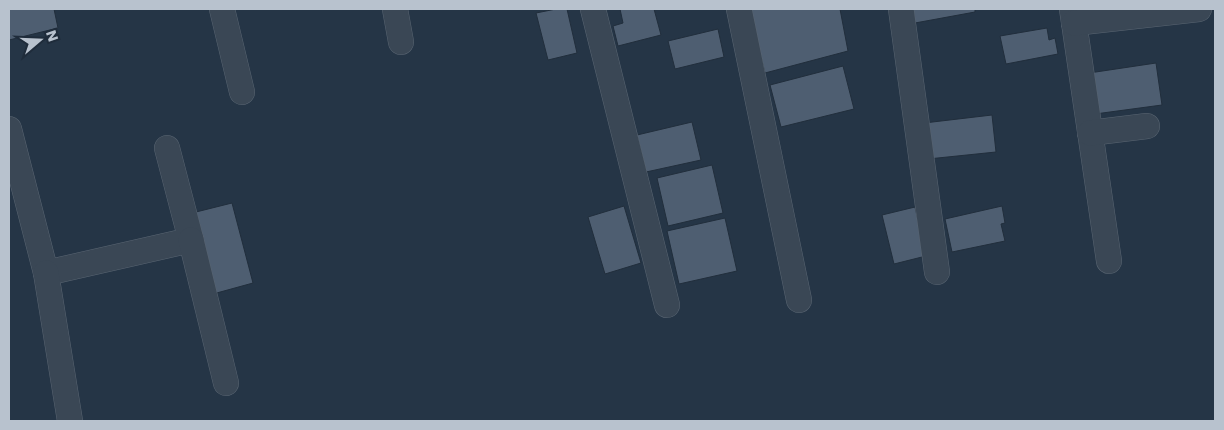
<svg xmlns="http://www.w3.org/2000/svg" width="1224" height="430" viewBox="0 0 1224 430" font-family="Poppins,sans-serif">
	<rect width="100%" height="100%" fill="#253546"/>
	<g fill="#4e5e71" stroke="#212e3c">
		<path d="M9,9h45l4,19 -49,12z"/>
		<path d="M556,9h11l10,44 -29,7 -12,-47z"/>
		<path d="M620,9h34l7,26 -43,11 -5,-20 10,-3z"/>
		<path d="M749,9h91l8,42 -83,22z"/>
		<path d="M912,9h63v3l-60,11z"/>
		<path d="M1047,28l2,12 6,-2 3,16 -52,10 -6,-28z"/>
		<path d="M718,29l6,28 -49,12 -7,-28z"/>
		<path d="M1156,63l6,42 -67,9 -6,-41z"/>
		<path d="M843,66l11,43 -73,18 -11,-42z"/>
		<path d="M992,115l4,37 -68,7 -4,-36z"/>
		<path d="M692,122l9,38 -55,12 -9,-37z"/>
		<path d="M712,165l11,48 -55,13 -11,-48z"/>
		<path d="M232,203l21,80 -40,11 -21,-81z"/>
		<path d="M624,206l17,57 -36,11 -17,-57z"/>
		<path d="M1002,206l3,17 -4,1 4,17 -53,11 -7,-33z"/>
		<path d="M915,207l11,49 -32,8 -12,-49z"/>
		<path d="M725,218l12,53 -58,13 -12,-53z"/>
	</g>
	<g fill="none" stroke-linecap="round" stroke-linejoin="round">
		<defs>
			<g id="street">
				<path d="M222,9l20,83"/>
				<path d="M395,9l6,33"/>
				<path d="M593,9l74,296"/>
				<path d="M739,9l60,291"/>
				<path d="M901,9l36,263"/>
				<path d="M1072,9l37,252"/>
				<path d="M1074,23l125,-14"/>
				<path d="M9,129l37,144 145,-33 -24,-92"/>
				<path d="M1090,133l57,-7"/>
				<path d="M191,240l35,143"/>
				<path d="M46,273l24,148"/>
			</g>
		</defs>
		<use href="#street" stroke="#596572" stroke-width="26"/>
		<use href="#street" stroke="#3a4755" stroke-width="25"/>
	</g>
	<rect width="1224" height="430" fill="none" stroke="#b8c2ce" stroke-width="20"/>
	<g transform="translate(40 40) rotate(71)" stroke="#1f2c3b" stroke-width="4" paint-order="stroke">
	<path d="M0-4L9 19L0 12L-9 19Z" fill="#b8c2ce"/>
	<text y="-8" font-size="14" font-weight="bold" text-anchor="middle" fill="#b8c2ce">N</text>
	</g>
</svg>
